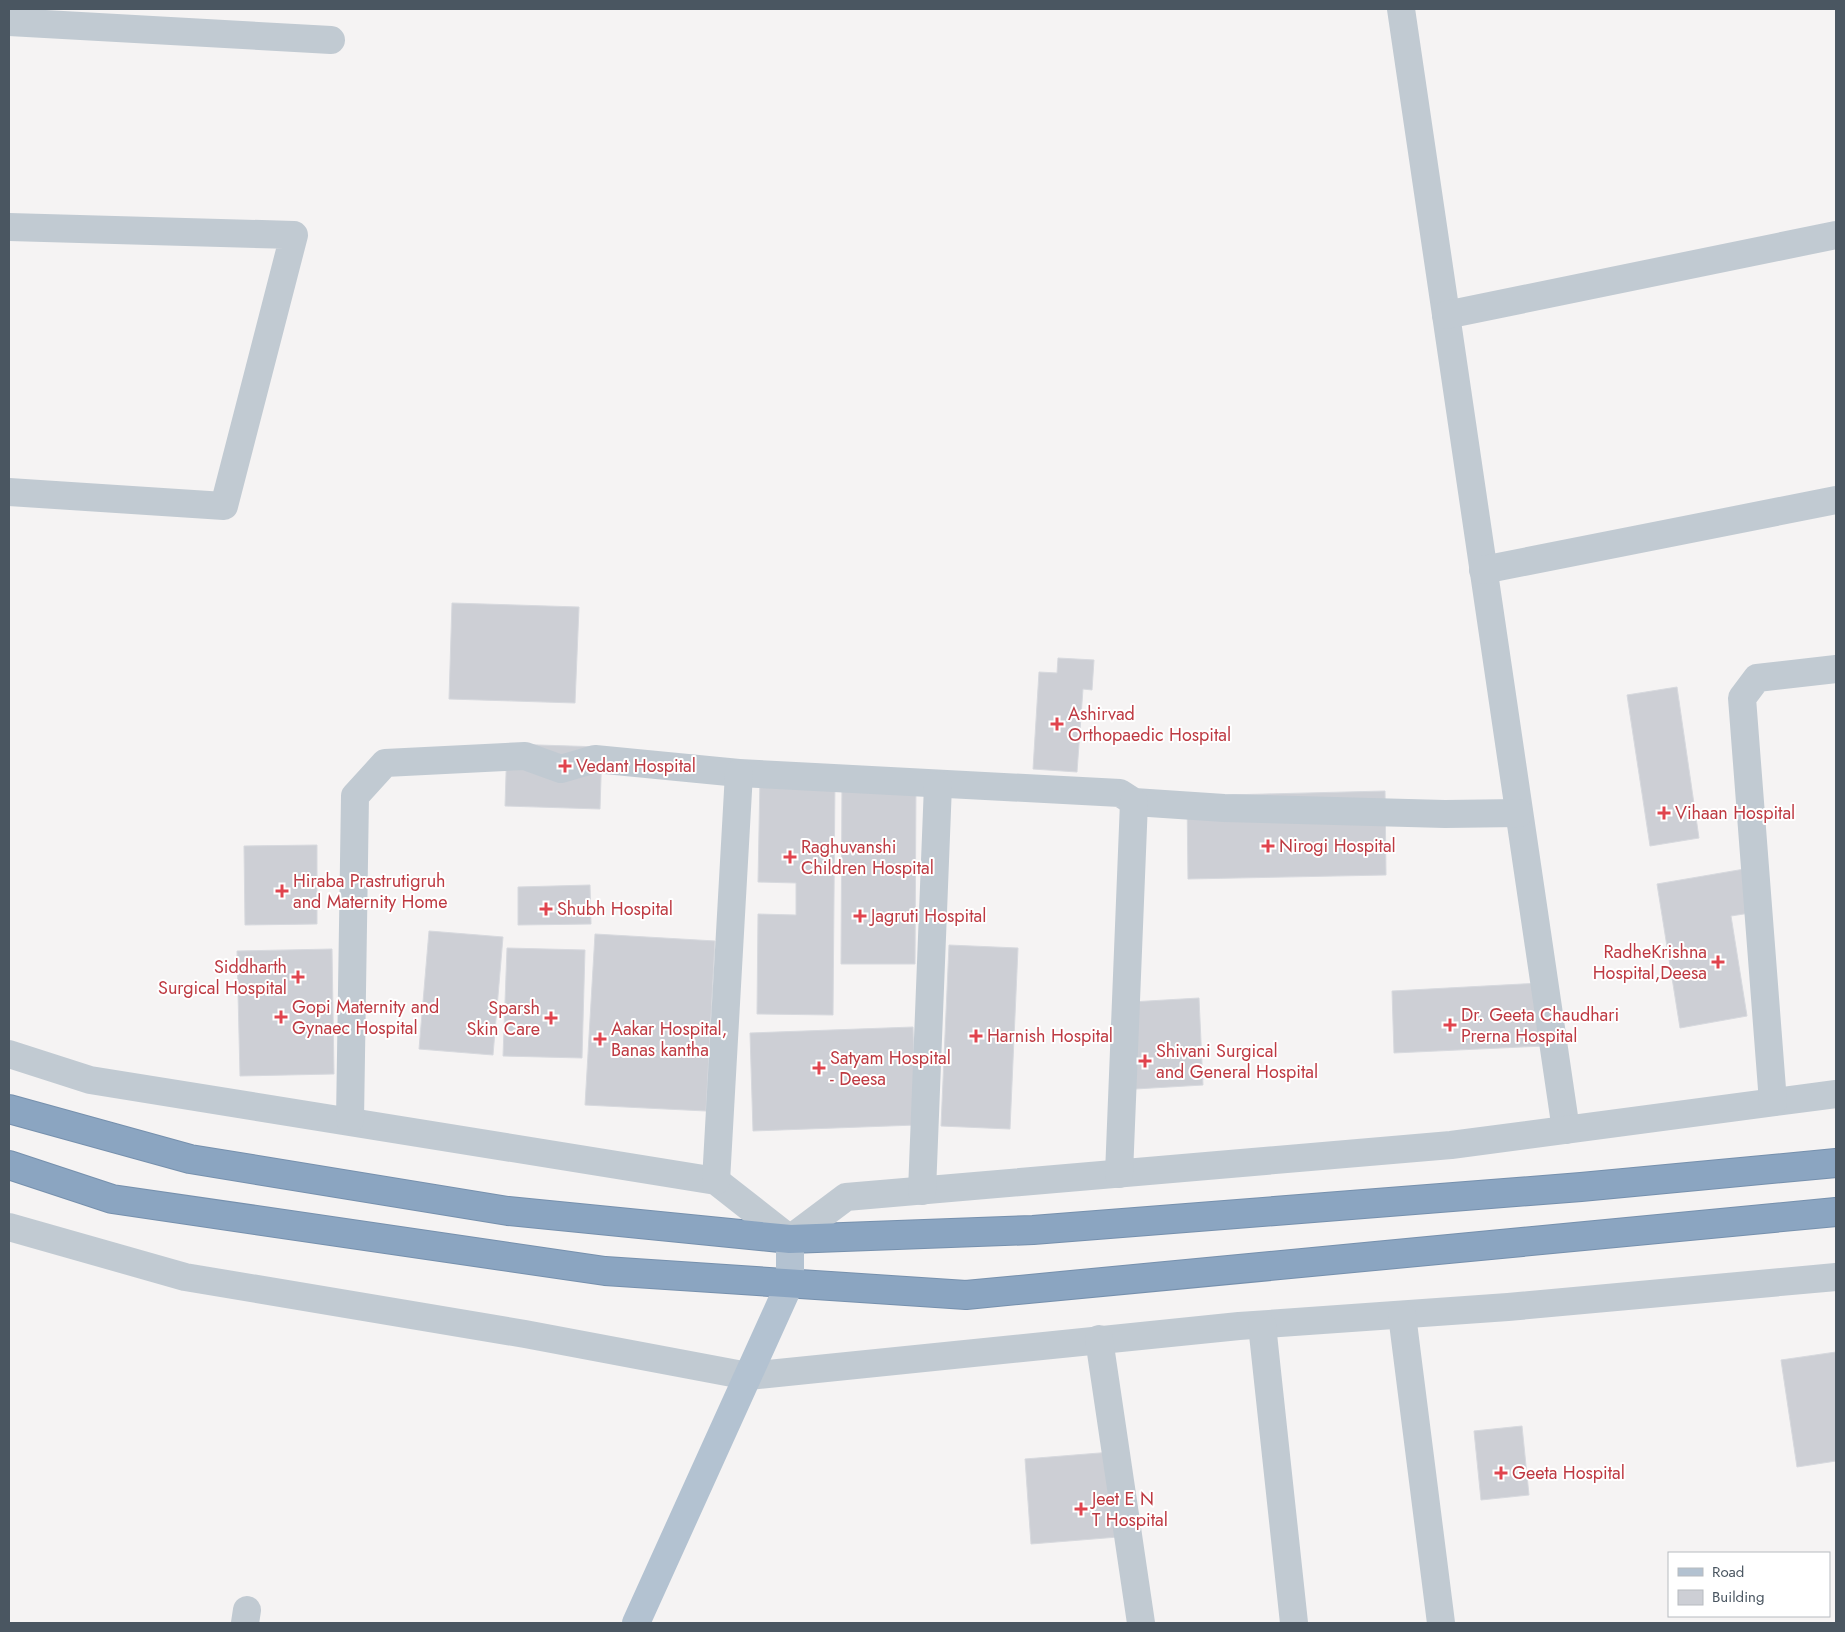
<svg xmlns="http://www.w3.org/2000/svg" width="1845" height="1632" viewBox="0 0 1845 1632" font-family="Jost,sans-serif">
	<rect width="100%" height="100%" fill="#f5f3f3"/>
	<g fill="#cdcfd5" stroke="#d7d9de">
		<path d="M452,603l127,4 -4,96 -126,-4z"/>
		<path d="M1058,658l36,2 -2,30 -9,-1 -6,83 -44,-3 6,-97 18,1z"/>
		<path d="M1677,687l22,151 -49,8 -23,-151z"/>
		<path d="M507,744l95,3 -2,62 -95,-3z"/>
		<path d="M760,778h75l-2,237 -76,-1 1,-100 38,1v-32l-38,-1z"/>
		<path d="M842,780h74l-1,184h-74z"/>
		<path d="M1385,791l1,84 -198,4 -1,-83z"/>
		<path d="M317,845v79l-72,1 -1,-79z"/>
		<path d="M1762,866l7,44 -38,6 16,100 -67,12 -23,-144z"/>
		<path d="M590,885l1,39 -73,1v-38z"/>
		<path d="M429,931l74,6 -10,118 -74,-6z"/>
		<path d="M595,934l120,7 -9,170 -121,-6z"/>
		<path d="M949,945l69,3 -8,181 -69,-3z"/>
		<path d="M507,948l78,2 -3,108 -79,-2z"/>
		<path d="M332,949l2,125 -94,2 -3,-125z"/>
		<path d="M1541,983l3,63 -150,7 -2,-62z"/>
		<path d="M1199,998l4,87 -85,5 -4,-87z"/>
		<path d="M913,1027l3,98 -163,6 -3,-98z"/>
		<path d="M1836,1352v109l-39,6 -16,-107z"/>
		<path d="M1522,1426l7,69 -48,5 -7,-69z"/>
		<path d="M1112,1452l6,85 -87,7 -6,-85z"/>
	</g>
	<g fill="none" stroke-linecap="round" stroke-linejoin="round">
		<defs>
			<g id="highway">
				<path d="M9,1109l181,50 318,52 282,28 243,-9 548,-43 255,-24"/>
				<path d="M9,1165l103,34 493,72 361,24 870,-83"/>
			</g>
		</defs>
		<use href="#highway" stroke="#7690ad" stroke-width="30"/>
		<g stroke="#c1cad2" stroke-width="28">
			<path d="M1401,9l165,1121"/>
			<path d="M9,22l322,18"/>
			<path d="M9,227l285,8 -70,271 -215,-14"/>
			<path d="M1446,315l390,-80"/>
			<path d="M1483,570l353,-70"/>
			<path d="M9,1054l81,26 626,101 74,58 56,-42 605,-52 385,-51"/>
			<path d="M1773,1102l-31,-404 15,-20 79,-9"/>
			<path d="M350,1120l5,-324 30,-33 140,-7 36,13 34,-10 144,14 381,20 14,9 90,6 221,6 74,-1"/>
			<path d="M1119,1174l15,-372"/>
			<path d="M716,1181l23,-408"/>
			<path d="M922,1191l16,-406"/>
			<path d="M9,1227l176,50 340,57 223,42 491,-50 269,-19 328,-30"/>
			<path d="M1402,1315l39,308"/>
			<path d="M1262,1325l32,298"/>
			<path d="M1099,1339l42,284"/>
			<path d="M245,1623l2,-13"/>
		</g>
		<path stroke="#b3c2d1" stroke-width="28" d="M636,1623l154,-340v-44"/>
		<use href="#highway" stroke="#8ba5c1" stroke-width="28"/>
	</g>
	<g fill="#e0444e" stroke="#fff" stroke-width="2">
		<path d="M1054.5 716.5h5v5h5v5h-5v5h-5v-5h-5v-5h5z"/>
		<path d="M562.5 758.5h5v5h5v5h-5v5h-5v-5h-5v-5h5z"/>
		<path d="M1661.5 805.5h5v5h5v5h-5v5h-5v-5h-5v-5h5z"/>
		<path d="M1265.5 838.5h5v5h5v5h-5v5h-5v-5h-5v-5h5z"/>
		<path d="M787.5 849.5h5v5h5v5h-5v5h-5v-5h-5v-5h5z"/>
		<path d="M279.5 883.5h5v5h5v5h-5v5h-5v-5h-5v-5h5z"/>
		<path d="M543.5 901.5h5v5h5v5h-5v5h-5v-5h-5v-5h5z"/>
		<path d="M857.5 908.5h5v5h5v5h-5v5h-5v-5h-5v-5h5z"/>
		<path d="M1715.5 954.5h5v5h5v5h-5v5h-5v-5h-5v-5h5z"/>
		<path d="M295.5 969.5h5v5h5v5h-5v5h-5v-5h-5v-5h5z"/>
		<path d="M278.5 1009.5h5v5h5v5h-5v5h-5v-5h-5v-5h5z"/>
		<path d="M548.5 1010.5h5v5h5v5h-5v5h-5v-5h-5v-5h5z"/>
		<path d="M1447.5 1017.5h5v5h5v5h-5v5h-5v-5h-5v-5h5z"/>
		<path d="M973.5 1028.5h5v5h5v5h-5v5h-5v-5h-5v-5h5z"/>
		<path d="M597.5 1031.5h5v5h5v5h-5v5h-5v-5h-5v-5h5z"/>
		<path d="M1142.5 1053.5h5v5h5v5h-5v5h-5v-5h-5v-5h5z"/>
		<path d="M816.5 1060.5h5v5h5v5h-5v5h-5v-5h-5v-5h5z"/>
		<path d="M1498.5 1465.5h5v5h5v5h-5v5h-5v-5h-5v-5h5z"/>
		<path d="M1078.5 1501.5h5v5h5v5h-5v5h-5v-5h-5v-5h5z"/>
	</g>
	<g text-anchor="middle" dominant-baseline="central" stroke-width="4" stroke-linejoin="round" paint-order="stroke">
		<g font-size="18" fill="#be3a42" stroke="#fff" text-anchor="start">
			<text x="1068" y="714">Ashirvad<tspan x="1068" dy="21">Orthopaedic Hospital</tspan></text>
			<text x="576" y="766">Vedant Hospital</text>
			<text x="1675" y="813">Vihaan Hospital</text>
			<text x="1279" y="846">Nirogi Hospital</text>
			<text x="801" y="847">Raghuvanshi<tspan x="801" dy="21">Children Hospital</tspan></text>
			<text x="293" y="881">Hiraba Prastrutigruh<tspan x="293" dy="21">and Maternity Home</tspan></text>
			<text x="557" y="909">Shubh Hospital</text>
			<text x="871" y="916">Jagruti Hospital</text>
			<text x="1707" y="952" text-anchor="end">RadheKrishna<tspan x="1707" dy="21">Hospital,Deesa</tspan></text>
			<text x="287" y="967" text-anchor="end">Siddharth<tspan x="287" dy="21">Surgical Hospital</tspan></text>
			<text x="292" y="1007">Gopi Maternity and<tspan x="292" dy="21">Gynaec Hospital</tspan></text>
			<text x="540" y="1008" text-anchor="end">Sparsh<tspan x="540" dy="21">Skin Care</tspan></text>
			<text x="1461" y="1015">Dr. Geeta Chaudhari<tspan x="1461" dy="21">Prerna Hospital</tspan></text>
			<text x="611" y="1029">Aakar Hospital,<tspan x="611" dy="21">Banas kantha</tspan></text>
			<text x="987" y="1036">Harnish Hospital</text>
			<text x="1156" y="1051">Shivani Surgical<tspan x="1156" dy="21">and General Hospital</tspan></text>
			<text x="830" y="1058">Satyam Hospital<tspan x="830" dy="21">- Deesa</tspan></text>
			<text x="1512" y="1473">Geeta Hospital</text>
			<text x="1092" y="1499">Jeet E N<tspan x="1092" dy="21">T Hospital</tspan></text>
		</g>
	</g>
	<rect width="1845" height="1632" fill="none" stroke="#4a5661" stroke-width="20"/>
	<rect x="1668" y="1552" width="162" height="65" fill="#ffffff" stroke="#b7bbc0"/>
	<rect x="1678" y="1568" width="25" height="8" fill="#b3c2d1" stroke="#b7bbc0"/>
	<text x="1712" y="1577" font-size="15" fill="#4a5661">Road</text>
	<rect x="1678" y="1590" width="25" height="15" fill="#cdcfd5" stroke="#b7bbc0"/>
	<text x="1712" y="1602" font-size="15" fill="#4a5661">Building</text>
</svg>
